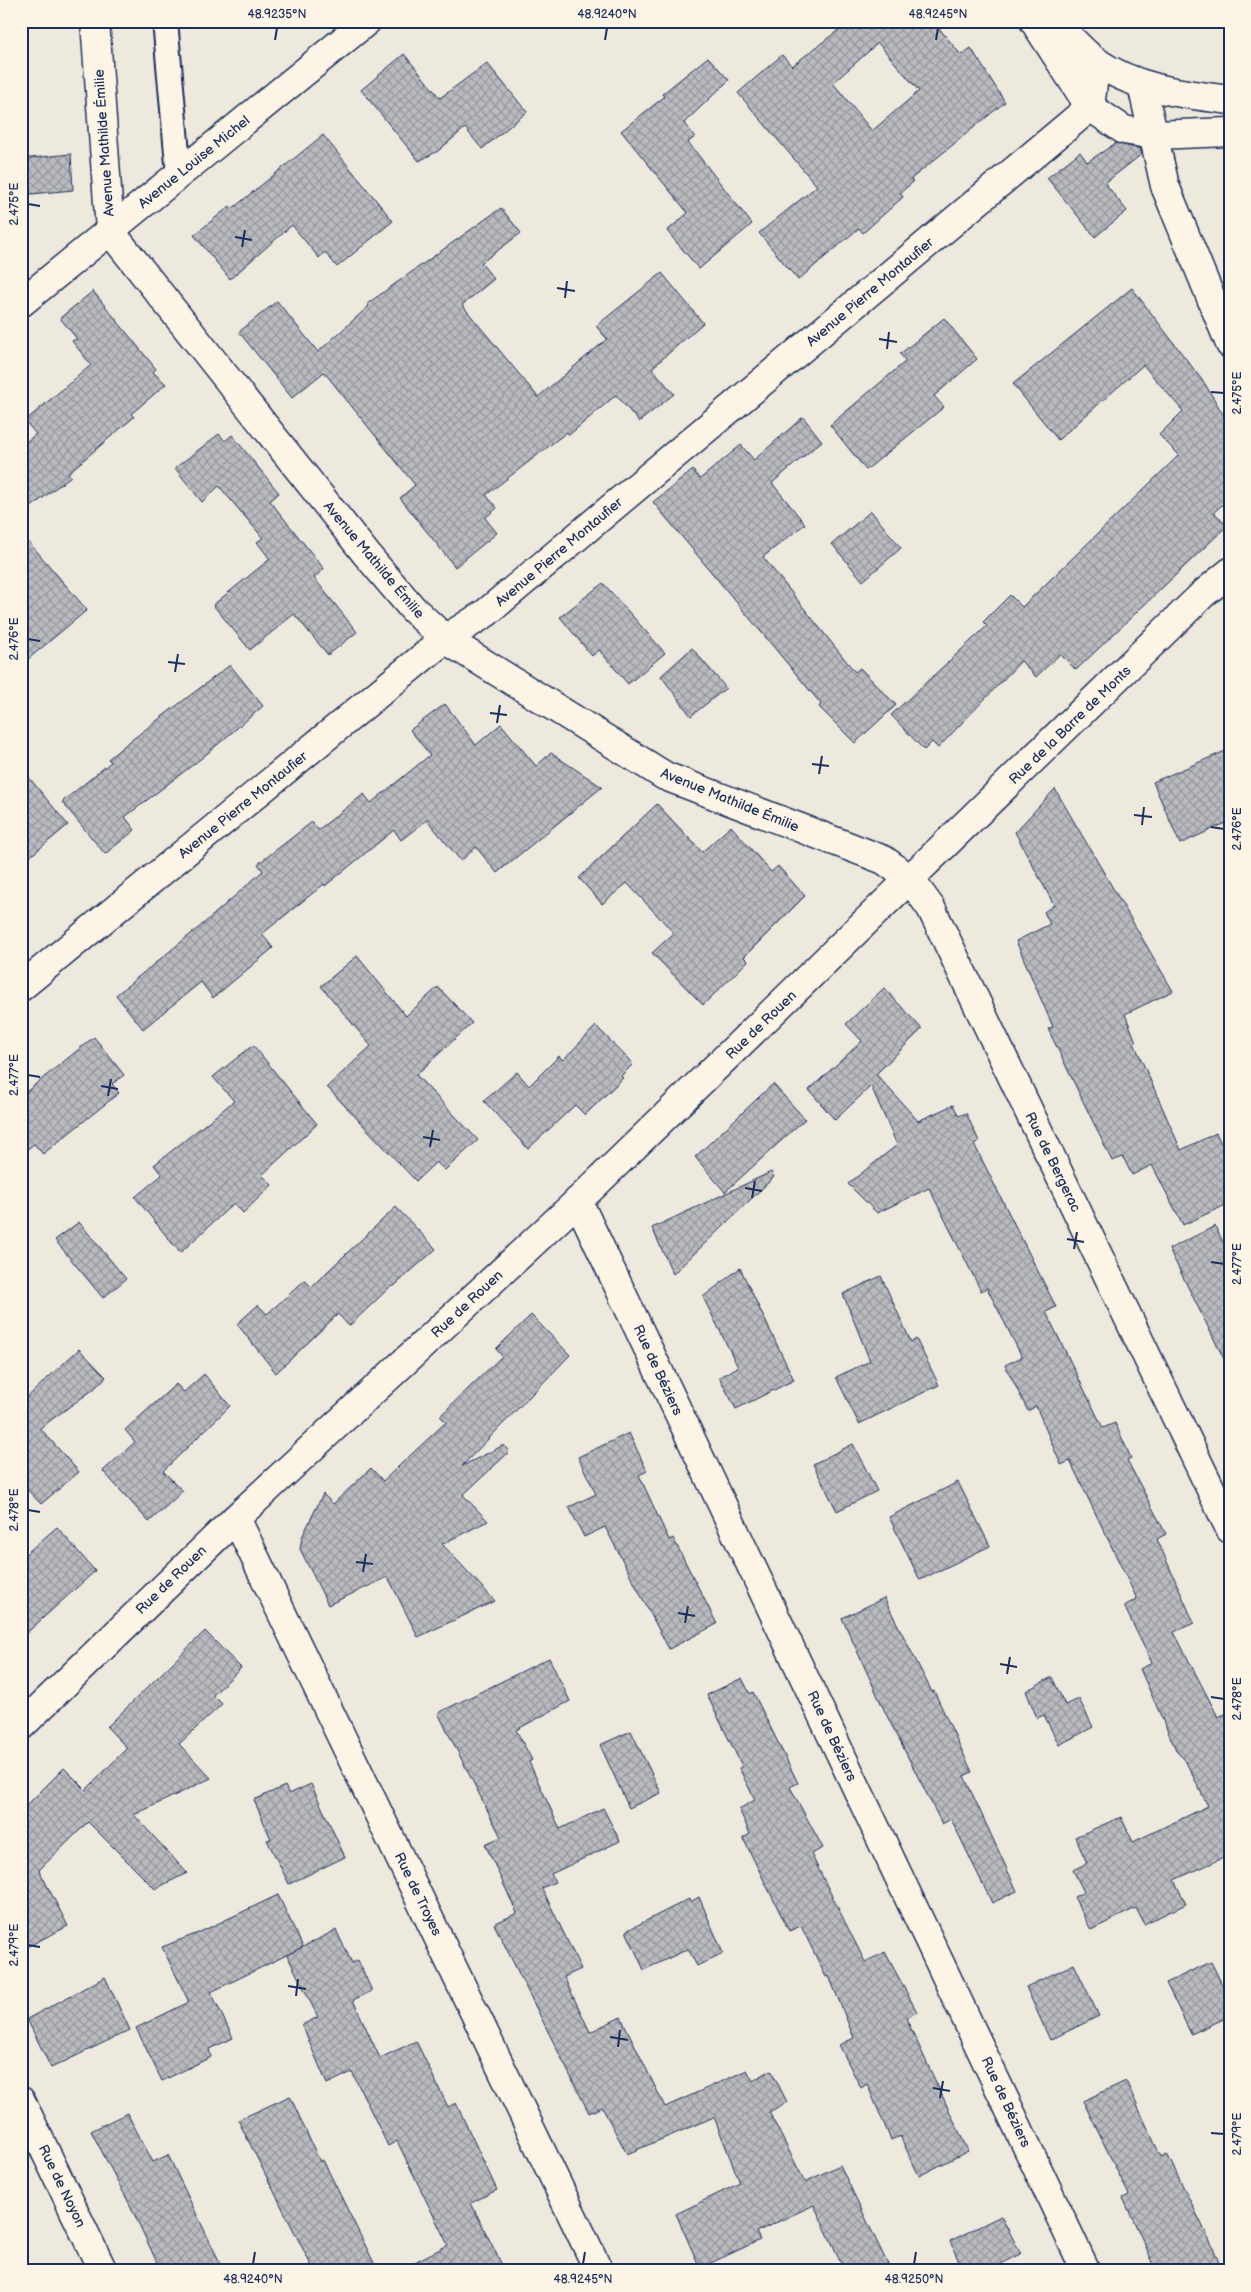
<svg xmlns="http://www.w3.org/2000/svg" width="1251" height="2292" viewBox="0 0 1251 2292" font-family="'Balsamiq Sans',sans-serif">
	<defs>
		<pattern id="building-cross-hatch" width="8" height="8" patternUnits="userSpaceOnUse" patternTransform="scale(1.25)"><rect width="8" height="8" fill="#babbbe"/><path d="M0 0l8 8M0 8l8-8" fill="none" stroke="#96989e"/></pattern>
	</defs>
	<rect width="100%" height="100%" fill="#eee9dd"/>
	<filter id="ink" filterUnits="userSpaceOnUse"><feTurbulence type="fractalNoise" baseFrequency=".02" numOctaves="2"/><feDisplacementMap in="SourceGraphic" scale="10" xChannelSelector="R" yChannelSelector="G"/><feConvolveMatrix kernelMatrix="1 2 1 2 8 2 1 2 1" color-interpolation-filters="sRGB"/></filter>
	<g filter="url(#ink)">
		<g fill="url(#building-cross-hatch)" stroke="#1b2f5e" fill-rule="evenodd">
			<path d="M850,21h83l28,34 10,-7 34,54 -94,77 2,3 -13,11 3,4 -40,36 -4,-5 -61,52 -39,-47 58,-47 -79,-93 44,-38 10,11zM878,43l41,48 -47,40 -39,-48z"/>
			<path d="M404,54l36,44 47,-35 40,49 -45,37 -17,-21 -27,23 -19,10 -58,-71z"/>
			<path d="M708,57l21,23 -45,43 11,14 -7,5 64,82 -53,45 -32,-38 21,-18 -67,-82 43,-34 -2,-3z"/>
			<path d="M323,135l70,86 -56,46 -12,-15 -6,6 -27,-33 -62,54 -36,-44 36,-29 2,3z"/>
			<path d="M1116,143l24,6 2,5 -37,29 22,28 -32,26 -48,-59 33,-26 7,10z"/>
			<path d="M71,154l2,36 -52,5v-36z"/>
			<path d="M501,208l20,25 -40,30 13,16 -32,26 76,92 69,-58 -11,-13 66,-53 41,50 -51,45 22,26 -35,28 -23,-27 -47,40 -2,-3 -81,63 11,13 -12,10 12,15 -42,34 -55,-69 15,-13 -91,-113 -32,26 -53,-66 38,-31 41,51 51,-46 -2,-2z"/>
			<path d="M1132,288l73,96 25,42v72l-16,14 13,14 -151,144 -16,-16 -24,23 -15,-16 -83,87 -6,-6 -8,8 -33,-35 96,-89 -4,-4 27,-27 12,12 157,-152 -20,-20 24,-24 -40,-46 -85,75 -45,-56z"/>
			<path d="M93,291l63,78 -3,3 13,12 -35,30 3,3 -66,56 3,3 -50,39v-69l15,-12 -11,-13 66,-56 -19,-24 5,-2 -17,-21z"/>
			<path d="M944,318l33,41 -43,37 10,11 -78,63 -36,-45 76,-64 -6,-7z"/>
			<path d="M803,417l19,24 -50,42 33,41 -42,33 92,115 5,-4 36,37 -41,38 -36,-36 2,-3 -168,-202 40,-32 7,9 41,-34 13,15z"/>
			<path d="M219,434l6,7 7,-6 47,58 -9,8 54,68 -10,9 43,54 -29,23 -34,-41 -44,36 -37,-45 57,-46 -13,-17 6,-4 -44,-52 -17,16 -27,-34z"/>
			<path d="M871,511l30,37 -38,33 -31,-37z"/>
			<path d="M21,533l66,77 -66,55z"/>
			<path d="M603,583l62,70 -37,31 -29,-34 -7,6 -32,-39z"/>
			<path d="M692,648l34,40 -35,28 -30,-40z"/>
			<path d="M230,665l33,41 -60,51 -78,60 10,13 -30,24 -43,-52 49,-40 -3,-3 17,-14z"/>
			<path d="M445,704l31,41 25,-21 35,42 15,-13 51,34 -105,86 -21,-26 -15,14 -34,-41 -26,20 -7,-10 -69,56 -1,-2 -62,50 11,14 -60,50 -12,-16 -58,47 -27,-34 86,-70 61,-54 -5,-7 54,-42 6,8 46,-36 7,9 59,-48 -20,-25z"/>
			<path d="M1230,749v72l-50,23 -27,-62z"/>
			<path d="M21,768l47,57 -47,39z"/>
			<path d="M1055,789l118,202 -48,23 11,28 -2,1 47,107 35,-17 14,28v42l-47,22 -31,-60 -20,10 -9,-18 -11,4 -64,-132 5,-2 -37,-86 34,-17 -6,-12 10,-7 -39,-73z"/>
			<path d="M657,804l45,48 29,-26 40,46 7,-6 27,30 -61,61 4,4 -45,44 -51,-52 22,-20 -47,-50 -25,21 -23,-26z"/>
			<path d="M357,956l49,60 32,-29 34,36 -56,52 62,65 -33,30 -9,-8 -20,19 -89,-94 44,-41 -50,-60z"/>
			<path d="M884,988l38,41 -46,45 42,47 35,-16 6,11 7,-3 13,28 -5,3 82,163 -10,5 57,116 12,-5 16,35 -4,2 39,74 -9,5 37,84 -20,9 44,85 12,-5v143l-56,25 12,24 -42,20 -8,-16 -45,22 -17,-33 10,-5 -11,-22 14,-7 -12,-26 46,-20 12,25 75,-36 -23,-46 -8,-8 -37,-83 12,-6 -28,-57 13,-7 -67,-138 -9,4 -25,-59 -8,5 -23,-46 17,-8 -35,-69 -6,3 -52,-103 -52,25 -29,-29 49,-39 -26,-59 -36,34 -26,-30 53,-49 -16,-17z"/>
			<path d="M596,1026l37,38 -12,12 2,2 -38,37 -10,-10 -47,44 -44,-48 33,-29 12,14 30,-30 4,4z"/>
			<path d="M94,1037l30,38 -12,9 7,9 -76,61 -9,-10 -13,10v-58z"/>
			<path d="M253,1045l64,79 -55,51 10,10 -29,28 -9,-10 -54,50 -45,-56 27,-22 -8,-10 80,-64 -21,-24z"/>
			<path d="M773,1084l32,35 -80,73 -30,-35z"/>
			<path d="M771,1172l3,5 -101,97 -21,-46z"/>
			<path d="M396,1207l40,42 -43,38 -2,-1 -42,40 -11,-12 -62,59 -39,-49 21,-19 9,9 38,-34 6,7z"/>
			<path d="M79,1222l47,57 -23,19 -48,-58z"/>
			<path d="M1215,1226l15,30v115l-61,-122z"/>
			<path d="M740,1268l54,112 -58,29 -17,-32 19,-10 -35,-70z"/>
			<path d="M881,1276l30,66 5,-3 23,46 -80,39 -23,-47 34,-16 -27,-67z"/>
			<path d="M531,1315l39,40 -108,111 42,-21 5,7 -46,43 25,26 -46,23 53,57 -77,36 -30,-60 -60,28 -28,-56 2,-12 21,-43 10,10 38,-36 12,13 63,-59 -6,-6 62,-60 -6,-7z"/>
			<path d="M79,1349l27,28 -12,12 -54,39 39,44 -38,32 -20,-21v-80z"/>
			<path d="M204,1374l26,32 -67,65 20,20 -34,31 -46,-51 32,-29 -10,-12 51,-46 8,8z"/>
			<path d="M629,1433l18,38 -8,4 30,65 4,-2 44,86 -48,25 -64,-122 -21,10 -15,-30 27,-13 -18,-37z"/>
			<path d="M853,1444l24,47 -40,20 -24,-47z"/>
			<path d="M958,1482l32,64 -70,34 -31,-63z"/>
			<path d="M57,1527l38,44 -74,67v-80z"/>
			<path d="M884,1598l48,94 2,-1 38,81 -8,4 53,115 -25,12 -41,-84 -9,5 -56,-110 -44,-96z"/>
			<path d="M205,1631l36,37 -28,27 9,9 -43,40 32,34 -77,37 53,58 -32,16 -67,-67 -49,48 29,56 -47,24v-139l43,-43 22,22 41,-42 -20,-21z"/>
			<path d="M549,1658l21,43 -54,29 16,30 -3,2 31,67 43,-21 17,33 -69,33 4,8 -13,6 39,81 -17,8 26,55 31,-15 44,90 82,-37 6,11 18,-11 16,32 -18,10 36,70 35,-17 51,106h-46l-31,-66 -58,27 4,8 -60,28 -24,-54 64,-31 -26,-66 -87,37 -25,-47 -13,6 -95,-189 23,-11 -32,-69 16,-7 -63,-124z"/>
			<path d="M1052,1677l13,28 14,-6 14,28 -34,18 -15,-30 -7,3 -11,-27z"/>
			<path d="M742,1678l8,16 3,-2 45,91 -8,4 33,61 -12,6 54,108 20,-10 32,60 -11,6 62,133 -49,25 -19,-40 -9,4 -24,-56 -6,4 -22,-43 15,-7 -25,-62 -3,1 -25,-51 -12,5 -46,-93 7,-4 -11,-25 16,-9 -16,-32 3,-2 -35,-71z"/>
			<path d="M631,1731l30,62 -32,15 -29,-63z"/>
			<path d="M311,1784l34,73 -56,27 -22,-44 4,-1 -17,-39 31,-14 4,8z"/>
			<path d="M278,1895l25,52 -92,45 22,46 -24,11 2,8 -49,24 -26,-53 53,-26 -27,-55 36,-14z"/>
			<path d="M699,1897l24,56 -26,13 -9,-17 -44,21 -18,-39 63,-32 1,3z"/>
			<path d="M336,1930l16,33 6,-3 14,31 -19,9 27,58 36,-17 32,66 8,-4 41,87 -26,13 34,68h-108l51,-26 -51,-104 -9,5 -36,-74 -25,12 -25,-59 16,-8 -31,-62z"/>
			<path d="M1211,1962l19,39v15l-39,18 -25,-51z"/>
			<path d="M1074,1964l25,52 -49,24 -24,-53z"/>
			<path d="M105,1977l25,53 -79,38 -24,-49z"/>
			<path d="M1126,2081l35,76 6,-3 46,93 9,24h-65l-34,-73 6,-3 -46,-94z"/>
			<path d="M290,2096l30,66 3,-2 55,111h-64l-76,-151z"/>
			<path d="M127,2113l26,49 15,-7 56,116h-63l-31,-66 -39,-74z"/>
			<path d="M1001,2216l20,38 -34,17h-24l-13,-30z"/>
		</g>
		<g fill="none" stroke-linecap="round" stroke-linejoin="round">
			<defs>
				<path id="service" d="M165,21l14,154"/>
				<g id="minor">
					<path d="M95,21l15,210 257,324 46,54 32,30 220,137 219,84 26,19 21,29 299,621"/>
					<path d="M1142,85l23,101 65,158"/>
					<path d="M21,303l346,-282"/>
					<path d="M21,987l424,-348 41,-26 584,-489 20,-17 6,-46"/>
					<path d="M578,1201l508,1070"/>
					<path d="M236,1518l363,753"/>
					<path d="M21,1726l215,-208 342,-317 625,-607 27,-22"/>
					<path d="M21,2101l82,170"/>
				</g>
				<g id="tertiary">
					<path d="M1034,21l56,86 34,23 30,5 76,-3"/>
					<path d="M1054,21c13,13 26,29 41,40 40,28 88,33 135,39"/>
				</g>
			</defs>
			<use href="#service" stroke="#1b2f5e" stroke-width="28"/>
			<use href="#minor" stroke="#1b2f5e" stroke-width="31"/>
			<use href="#tertiary" stroke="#1b2f5e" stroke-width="31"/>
			<use href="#service" stroke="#fcf5e5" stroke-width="24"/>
			<use href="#minor" stroke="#fcf5e5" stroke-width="28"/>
			<use href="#tertiary" stroke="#fcf5e5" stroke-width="28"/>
		</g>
	</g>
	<path fill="none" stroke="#1b2f5e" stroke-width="2" d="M275,40l2,-12M605,40l2,-12M936,40l2,-12M28,204l12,2M235,237l17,3M242,247l3,-17M557,288l18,3M565,298l2,-17M879,339l18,3M887,349l2,-17M1211,392l13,1M28,639l12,2M168,662l17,2M175,672l3,-18M490,713l17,2M497,723l3,-18M812,764l17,2M819,774l3,-18M1134,815l18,2M1142,825l2,-18M1211,827l13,2M28,1075l12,2M101,1086l17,3M108,1096l3,-17M423,1137l17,3M430,1147l3,-17M745,1188l17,3M752,1198l3,-17M1067,1239l17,3M1074,1249l3,-17M1211,1262l13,2M28,1510l12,2M356,1562l17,2M363,1572l3,-18M678,1613l17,3M685,1623l3,-17M1000,1664l17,3M1007,1674l3,-17M1211,1697l13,2M28,1945l12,2M288,1986l18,3M296,1996l2,-17M610,2037l18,3M618,2047l2,-17M933,2088l17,3M940,2098l3,-17M1211,2133l13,1M253,2264l2,-12M583,2264l2,-12M914,2264l2,-12"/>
	<g text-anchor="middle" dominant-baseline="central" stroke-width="5" stroke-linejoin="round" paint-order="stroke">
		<g font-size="14" fill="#1b2f5e" stroke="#fcf5e5">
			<text transform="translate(104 143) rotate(-94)">Avenue Mathilde Émilie</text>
			<text transform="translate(194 162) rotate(-39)">Avenue Louise Michel</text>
			<text transform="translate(870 292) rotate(-40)">Avenue Pierre Montaufier</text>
			<text transform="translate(559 552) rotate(-40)">Avenue Pierre Montaufier</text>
			<text transform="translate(374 560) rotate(50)">Avenue Mathilde Émilie</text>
			<text transform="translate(1070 725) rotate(-44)">Rue de la Barre de Monts</text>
			<text transform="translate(730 800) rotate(22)">Avenue Mathilde Émilie</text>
			<text transform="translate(243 805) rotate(-39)">Avenue Pierre Montaufier</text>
			<text transform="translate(761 1025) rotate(-44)">Rue de Rouen</text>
			<text transform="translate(1053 1162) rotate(64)">Rue de Bergerac</text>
			<text transform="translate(467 1304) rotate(-43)">Rue de Rouen</text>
			<text transform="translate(658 1370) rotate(65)">Rue de Béziers</text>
			<text transform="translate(171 1580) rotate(-44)">Rue de Rouen</text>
			<text transform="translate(832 1736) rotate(65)">Rue de Béziers</text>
			<text transform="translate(418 1894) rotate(64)">Rue de Troyes</text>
			<text transform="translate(1006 2102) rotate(65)">Rue de Béziers</text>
			<text transform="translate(62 2186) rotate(64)">Rue de Noyon</text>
		</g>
	</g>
	<rect width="1251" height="2292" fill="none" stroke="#fcf5e5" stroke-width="55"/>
	<rect x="28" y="28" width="1196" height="2236" fill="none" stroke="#1b2f5e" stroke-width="2"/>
	<g font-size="12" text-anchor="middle" fill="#1b2f5e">
		<text x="277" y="18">48.9235°N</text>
		<text x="607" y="18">48.9240°N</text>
		<text x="938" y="18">48.9245°N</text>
		<text transform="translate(14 204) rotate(-90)" y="4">2.475°E</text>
		<text transform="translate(1237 393) rotate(-90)" y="4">2.475°E</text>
		<text transform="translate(14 639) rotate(-90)" y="4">2.476°E</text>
		<text transform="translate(1237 829) rotate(-90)" y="4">2.476°E</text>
		<text transform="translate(14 1075) rotate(-90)" y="4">2.477°E</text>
		<text transform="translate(1237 1264) rotate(-90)" y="4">2.477°E</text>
		<text transform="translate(14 1510) rotate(-90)" y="4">2.478°E</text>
		<text transform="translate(1237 1699) rotate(-90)" y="4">2.478°E</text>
		<text transform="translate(14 1945) rotate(-90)" y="4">2.479°E</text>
		<text transform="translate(1237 2134) rotate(-90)" y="4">2.479°E</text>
		<text x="253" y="2283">48.9240°N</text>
		<text x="583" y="2283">48.9245°N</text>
		<text x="914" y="2283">48.9250°N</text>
	</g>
</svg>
